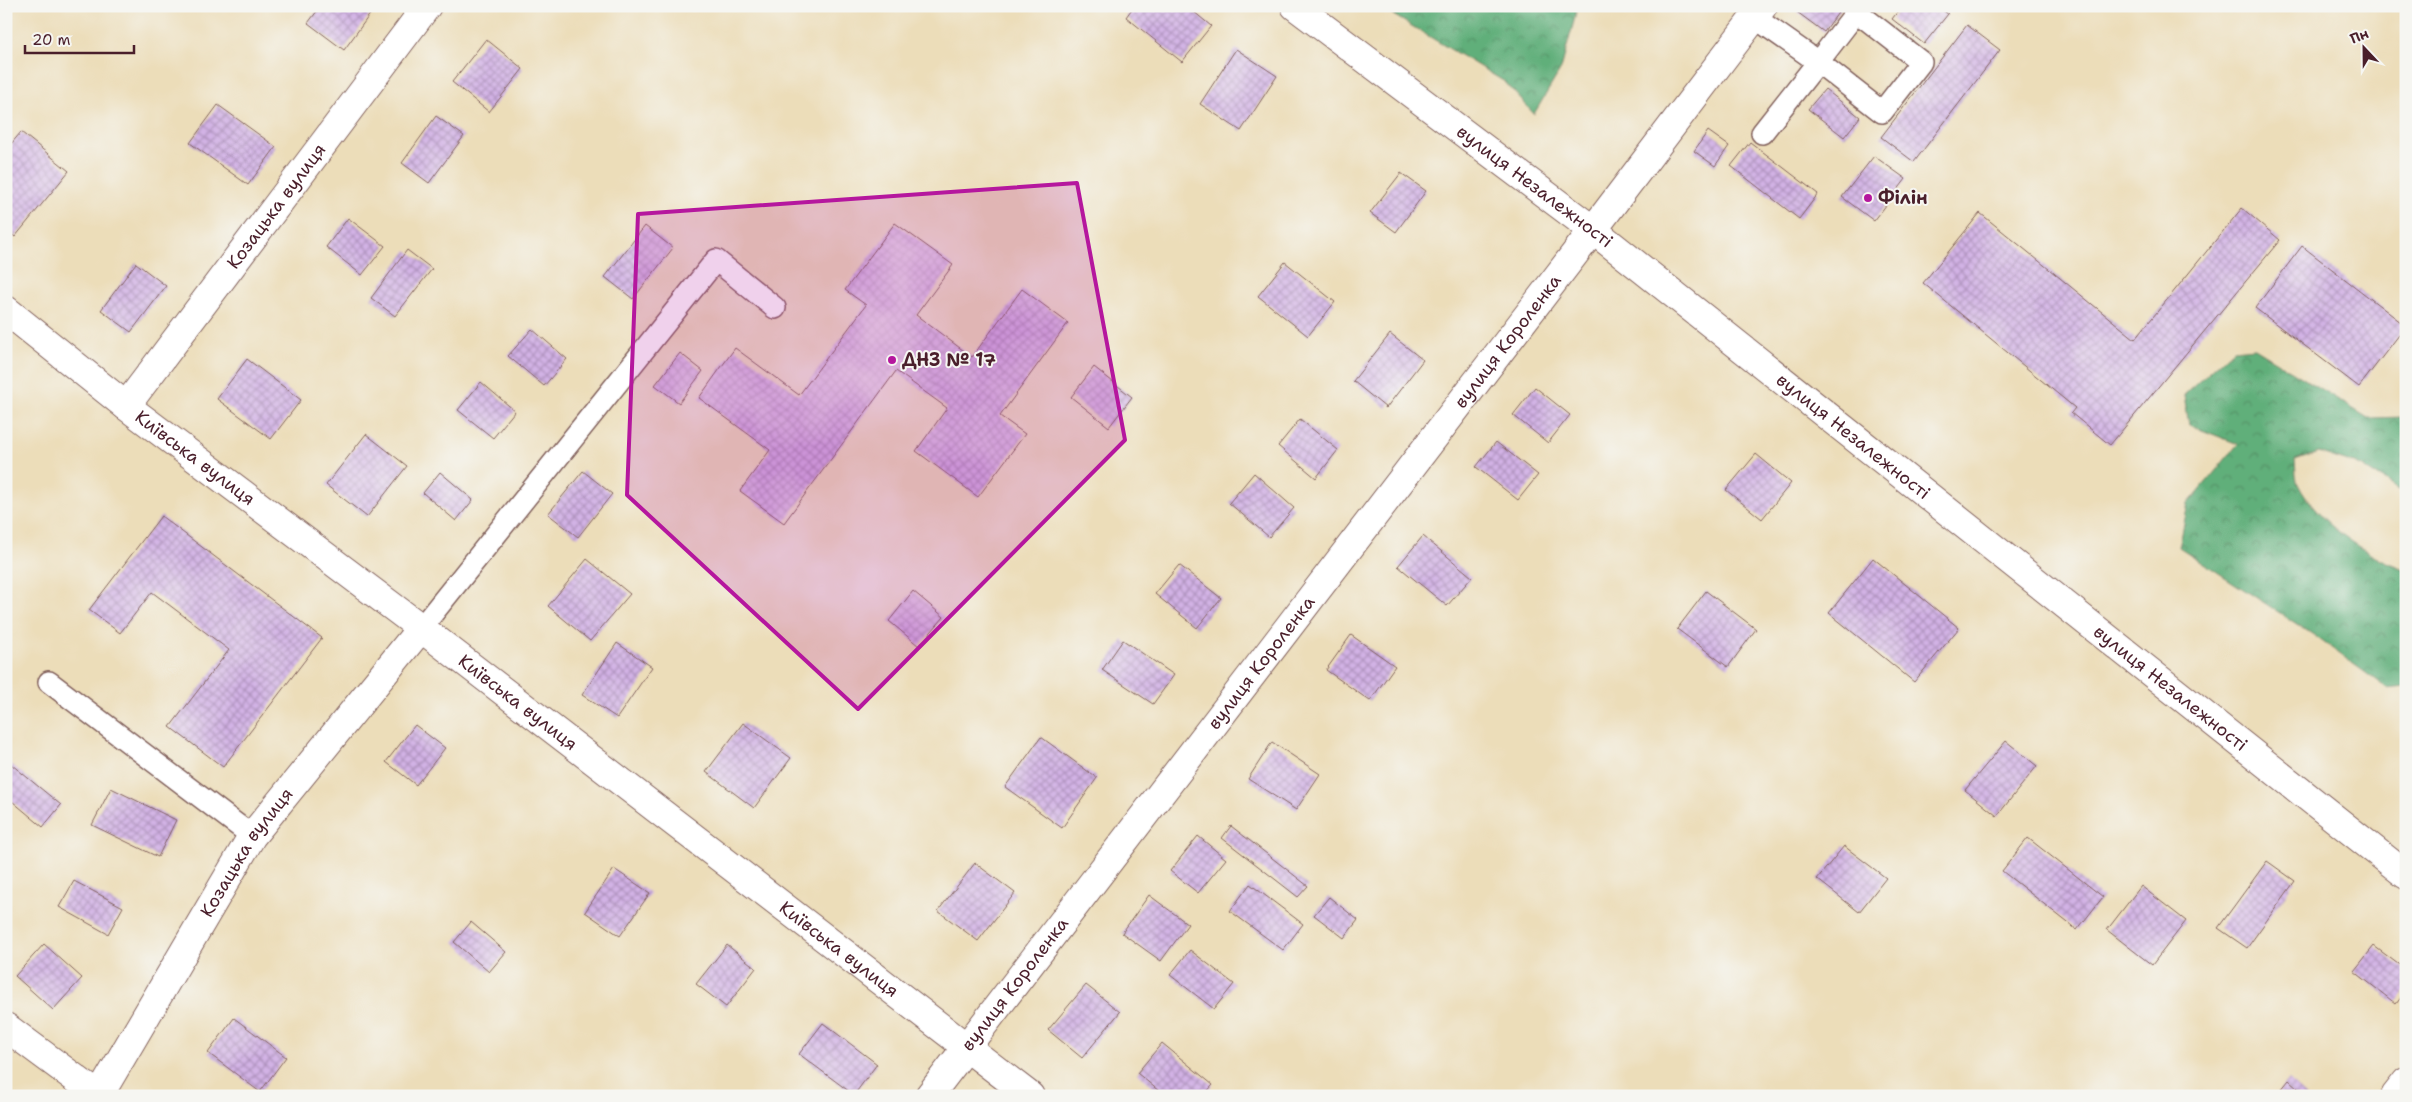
<svg xmlns="http://www.w3.org/2000/svg" width="2412" height="1102" viewBox="0 0 2412 1102" font-family="'Shantell Sans',sans-serif">
	<defs>
		<pattern id="forest-crowns" width="20" height="18" patternUnits="userSpaceOnUse" patternTransform="scale(1.25)"><rect width="20" height="18" fill="#61af7a"/><path d="M2 6a3 3 0 1 1 6 0M12 15a3 3 0 1 1 6 0" fill="none" stroke="#528e64"/></pattern>
		<pattern id="building-cross-hatch" width="8" height="8" patternUnits="userSpaceOnUse" patternTransform="scale(1.25)"><rect width="8" height="8" fill="#d2b2e5"/><path d="M0 0l8 8M0 8l8-8" fill="none" stroke="#ac90ba"/></pattern>
	</defs>
	<rect width="100%" height="100%" fill="#f6f6f2"/>
	<filter id="ink" filterUnits="userSpaceOnUse"><feTurbulence type="fractalNoise" baseFrequency=".02" numOctaves="2"/><feDisplacementMap in="SourceGraphic" scale="10" xChannelSelector="R" yChannelSelector="G"/><feConvolveMatrix kernelMatrix="1 2 1 2 8 2 1 2 1" color-interpolation-filters="sRGB"/></filter>
	<filter id="wash" filterUnits="userSpaceOnUse"><feTurbulence type="fractalNoise" baseFrequency=".0096" numOctaves="4" result="noise"/><feDisplacementMap in="SourceGraphic" scale="20" xChannelSelector="R" yChannelSelector="G"/><feGaussianBlur stdDeviation="1.12" result="paint"/><feColorMatrix in="noise" values="0 0 0 0 0 0 0 0 0 0 0 0 0 0 0 0 0 1.4 0 .05"/><feComposite in="paint" operator="in"/></filter>
	<g filter="url(#wash)">
		<rect width="100%" height="100%" fill="#ecddb9"/>
		<g fill="url(#forest-crowns)" stroke="#566752">
			<path d="M1383,6h195l-17,63 -27,45 -29,-32 -115,-69z"/>
			<path d="M2254,348l114,70 38,-1v78l-43,-28 -45,-15 -23,8c1,7 0,17 3,24 19,39 68,71 108,86v117l-18,2 -76,-55 -133,-87 9,-43 50,-60 -49,-19 -5,-30 49,-45z"/>
		</g>
		<g id="blocks">
			<g fill="url(#building-cross-hatch)">
				<path d="M321,6h55l-32,44 -36,-27z"/>
				<path d="M1134,6h53l24,20 -29,36 -56,-45z"/>
				<path d="M1802,6h41l-19,26 -27,-20z"/>
				<path d="M1902,6h35l11,8 -24,30 -32,-25z"/>
				<path d="M1967,25l33,25 -86,112 -33,-25z"/>
				<path d="M486,39l37,30 -34,43 -37,-30z"/>
				<path d="M1236,49l41,27 -36,55 -41,-27z"/>
				<path d="M1825,89l35,28 -16,20 -36,-28z"/>
				<path d="M218,105l58,42 -28,38 -58,-42z"/>
				<path d="M436,116l28,20 -35,47 -27,-20z"/>
				<path d="M1708,131l21,15 -14,20 -21,-15z"/>
				<path d="M21,132l48,39 -54,66 -9,-7v-80z"/>
				<path d="M1750,142l68,52 -19,25 -68,-53z"/>
				<path d="M1874,156l32,23 -32,42 -32,-24z"/>
				<path d="M1401,173l25,18 -30,41 -26,-19z"/>
				<path d="M2242,208l38,32 -170,205 -39,-32 4,-5 -152,-125 57,-70 155,126z"/>
				<path d="M348,218l37,28 -23,29 -36,-28z"/>
				<path d="M895,223l58,42 -37,50 56,42 50,-68 46,34 -68,93 25,18 -47,63 -62,-46 31,-43 -51,-37 -112,152 -44,-32 30,-41 -71,-52 36,-50 64,47 67,-90 -21,-15z"/>
				<path d="M645,226l28,22 -40,51 -28,-22z"/>
				<path d="M2302,246l104,80 -47,61 -104,-79z"/>
				<path d="M407,250l25,19 -37,47 -24,-18z"/>
				<path d="M1285,262l50,40 -27,34 -50,-40z"/>
				<path d="M136,263l30,23 -35,46 -30,-22z"/>
				<path d="M532,329l35,30 -23,27 -36,-30z"/>
				<path d="M1390,334l33,26 -37,48 -33,-27z"/>
				<path d="M680,353l23,18 -24,32 -24,-18z"/>
				<path d="M247,359l54,41 -30,39 -54,-40z"/>
				<path d="M1094,367l38,30 -23,30 -38,-30z"/>
				<path d="M481,382l34,29 -22,27 -35,-28z"/>
				<path d="M1535,387l35,28 -22,28 -35,-28z"/>
				<path d="M1300,419l38,31 -22,28 -38,-32z"/>
				<path d="M366,434l41,32 -40,51 -41,-32z"/>
				<path d="M1496,442l42,33 -20,25 -42,-33z"/>
				<path d="M1756,454l35,29 -29,36 -36,-29z"/>
				<path d="M583,471l29,23 -34,43 -30,-23z"/>
				<path d="M440,472l33,28 -17,21 -33,-28z"/>
				<path d="M1254,473l40,35 -25,29 -40,-34z"/>
				<path d="M161,516l161,122 -99,129 -53,-40 59,-77 -77,-58 -32,41 -31,-23z"/>
				<path d="M1423,536l49,41 -25,29 -49,-40z"/>
				<path d="M1873,558l86,70 -45,54 -85,-69z"/>
				<path d="M587,559l43,35 -40,47 -42,-35z"/>
				<path d="M1179,565l42,33 -24,30 -42,-34z"/>
				<path d="M913,591l31,26 -25,29 -30,-25z"/>
				<path d="M1706,591l50,38 -28,38 -51,-38z"/>
				<path d="M1351,635l44,31 -25,35 -44,-31z"/>
				<path d="M1123,640l51,35 -21,29 -51,-34z"/>
				<path d="M617,643l35,24 -35,51 -35,-23z"/>
				<path d="M743,723l48,35 -37,50 -48,-36z"/>
				<path d="M415,725l30,23 -29,37 -30,-23z"/>
				<path d="M1041,737l56,41 -35,50 -57,-41z"/>
				<path d="M2006,741l31,25 -40,50 -32,-26z"/>
				<path d="M1272,742l48,32 -24,36 -48,-31z"/>
				<path d="M6,760l55,45 -18,22 -37,-31z"/>
				<path d="M111,788l65,32 -18,37 -66,-32z"/>
				<path d="M1231,826l77,60 -10,11 -76,-59z"/>
				<path d="M1198,836l28,23 -28,34 -28,-22z"/>
				<path d="M2028,838l75,59 -26,33 -75,-59z"/>
				<path d="M1844,846l42,32 -27,34 -42,-33z"/>
				<path d="M2267,861l28,20 -48,67 -29,-20z"/>
				<path d="M975,863l40,30 -37,48 -40,-30z"/>
				<path d="M614,869l36,24 -30,43 -35,-24z"/>
				<path d="M74,881l49,26 -15,27 -49,-27z"/>
				<path d="M1250,884l53,40 -20,26 -53,-39z"/>
				<path d="M2141,886l45,35 -34,44 -45,-35z"/>
				<path d="M1149,895l39,29 -27,37 -39,-28z"/>
				<path d="M1329,897l29,23 -14,18 -30,-23z"/>
				<path d="M471,922l35,30 -17,20 -35,-30z"/>
				<path d="M44,944l38,34 -29,32 -38,-34z"/>
				<path d="M727,945l29,23 -30,39 -30,-23z"/>
				<path d="M2374,946l32,24v21l-10,13 -42,-33z"/>
				<path d="M1190,950l44,34 -20,25 -44,-34z"/>
				<path d="M1086,985l34,27 -38,46 -34,-28z"/>
				<path d="M234,1018l52,39 -26,35 -52,-39z"/>
				<path d="M823,1023l54,41 -23,31 -55,-41z"/>
				<path d="M1162,1043l51,42 -10,11h-38l-28,-23z"/>
				<path d="M2289,1080l18,16h-31z"/>
			</g>
		</g>
	</g>
	<g filter="url(#ink)">
		<use href="#blocks" fill-opacity="0" stroke="#83625d" stroke-width="1"/>
		<g fill="none" stroke-linecap="round" stroke-linejoin="round">
			<defs>
				<g id="service">
					<path d="M1754,17l64,45 43,-56"/>
					<path d="M1762,133l56,-71 64,50 39,-50 -64,-50"/>
					<path d="M421,628l295,-368 59,48"/>
					<path d="M49,682l203,154"/>
				</g>
				<g id="minor">
					<path id="s1" d="M1295,6l298,224 813,645"/>
					<path id="s2" d="M6,310l120,96 295,222 609,468"/>
					<path id="s3" d="M126,406l301,-400"/>
					<path d="M6,1027l93,69"/>
					<path id="s4" d="M99,1096l153,-260 169,-208"/>
					<path id="s5" d="M929,1096l664,-866 170,-224"/>
					<path d="M2395,1096l11,-14"/>
				</g>
			</defs>
			<use href="#service" stroke="#83625d" stroke-width="24"/>
			<use href="#minor" stroke="#83625d" stroke-width="30"/>
			<use href="#service" stroke="#fff" stroke-width="21"/>
			<use href="#minor" stroke="#fff" stroke-width="28"/>
		</g>
	</g>
	<path fill="#b5179e" fill-opacity="0.2" stroke="#b5179e" stroke-width="4" stroke-linejoin="round" d="M1077,183l48,257 -267,269 -231,-214 11,-281z"/>
	<g fill="#b5179e" stroke="#f6f6f2" stroke-width="2">
		<circle cx="1868" cy="198" r="5"/>
		<circle cx="892" cy="360" r="5"/>
	</g>
	<g text-anchor="middle" dominant-baseline="central" stroke-width="4" stroke-linejoin="round" paint-order="stroke">
		<g font-size="18" fill="#4a1f2b" stroke="#f6f6f2">
			<text stroke="none"><textPath href="#s1" startOffset="300">вулиця Незалежності</textPath></text>
			<text stroke="none"><textPath href="#s3" startOffset="250">Козацька вулиця</textPath></text>
			<text stroke="none"><textPath href="#s5" startOffset="951">вулиця Короленка</textPath></text>
			<text stroke="none"><textPath href="#s1" startOffset="705">вулиця Незалежності</textPath></text>
			<text stroke="none"><textPath href="#s2" startOffset="240">Київська вулиця</textPath></text>
			<text stroke="none"><textPath href="#s5" startOffset="546">вулиця Короленка</textPath></text>
			<text stroke="none"><textPath href="#s1" startOffset="1110">вулиця Незалежності</textPath></text>
			<text stroke="none"><textPath href="#s2" startOffset="645">Київська вулиця</textPath></text>
			<text stroke="none"><textPath href="#s4" startOffset="285">Козацька вулиця</textPath></text>
			<text stroke="none"><textPath href="#s2" startOffset="1050">Київська вулиця</textPath></text>
			<text stroke="none"><textPath href="#s5" startOffset="141">вулиця Короленка</textPath></text>
		</g>
		<g font-size="18" font-weight="bold" fill="#4a1f2b" stroke="#f6f6f2" text-anchor="start">
			<text x="1878" y="198">Філін</text>
			<text x="902" y="360">ДНЗ № 17</text>
		</g>
	</g>
	<rect width="2412" height="1102" fill="none" stroke="#f6f6f2" stroke-width="25"/>
	<g transform="translate(2364 48) rotate(338)" stroke="#f6f6f2" stroke-width="4" paint-order="stroke">
	<path d="M0-4L9 19L0 12L-9 19Z" fill="#4a1f2b"/>
	<text y="-8" font-size="14" font-weight="bold" text-anchor="middle" fill="#4a1f2b">Пн</text>
	</g>
	<path d="M25 45v8h109v-8" fill="none" stroke="#4a1f2b" stroke-width="2.5"/>
	<text x="32" y="45" font-size="15" fill="#4a1f2b" stroke="#f6f6f2" stroke-width="4" paint-order="stroke">20 m</text>
</svg>
